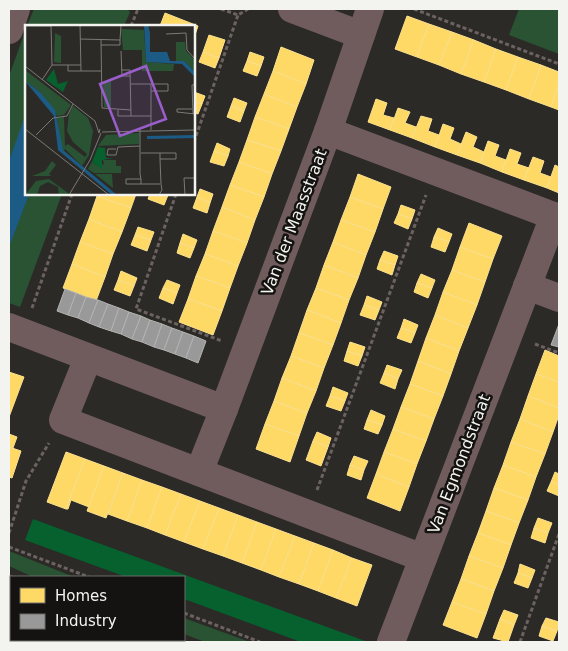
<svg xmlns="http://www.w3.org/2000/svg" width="568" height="651" viewBox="0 0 568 651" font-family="'DejaVu Sans',sans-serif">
	<rect width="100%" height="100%" fill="#2b2a26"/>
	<g fill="#2a5334">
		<path d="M34,9h93l3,3 -6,14h-97z"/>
		<path d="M519,9h40v45l-50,-19z"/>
		<path d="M26,29v165h36l-42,113 -11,-4v-227z"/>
		<path d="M9,551l65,26h-41l-24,-11z"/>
		<path d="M184,618l66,24h-45l-21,-8z"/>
		<path d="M9,623h2v17h45l7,2h-54z"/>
	</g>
	<path fill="#06612e" d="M33,519l335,123h-67l-117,-43v-22h-58l-101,-37z"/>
	<path fill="#1c5b85" d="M26,113v81h3l-20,53v-86z"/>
	<g fill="#ffd966" stroke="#fbe18f">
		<path d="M165,13l33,13 -4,12v-12h-34z"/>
		<path d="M407,16l22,8 -12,33 -22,-8z"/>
		<path d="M429,24l23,8 -13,33 -22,-8z"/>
		<path d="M452,32l22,8 -13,34 -22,-9z"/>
		<path d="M209,35l16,5 -6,18 -16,-6z"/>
		<path d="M474,40l22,9 -12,33 -23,-8z"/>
		<path d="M281,47l33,13 -8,24 -33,-13z"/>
		<path d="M496,49l22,8 -12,33 -22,-8z"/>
		<path d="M203,52l16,6 -4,10 -16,-6z"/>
		<path d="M250,52l14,5 -3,9 -14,-5z"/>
		<path d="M518,57l23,8 -12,34 -23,-9z"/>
		<path d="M247,61l14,5 -4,10 -14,-5z"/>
		<path d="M541,65l18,7v12l-8,23 -22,-8z"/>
		<path d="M273,71l33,13 -9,23 -33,-13z"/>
		<path d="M559,84v26l-8,-3z"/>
		<path d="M194,92l11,4 -3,8 -8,-3z"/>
		<path d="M264,94l33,13 -8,22 -34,-12z"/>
		<path d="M234,98l13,5 -3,8 -13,-5z"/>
		<path d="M376,99l11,4 -4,12 11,3 -4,12 -22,-8z"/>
		<path d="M194,101l8,3 -4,10 -4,-1z"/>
		<path d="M231,106l13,5 -4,11 -13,-5z"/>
		<path d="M398,108l12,4 -5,11 11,4 -4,11 -22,-8z"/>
		<path d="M421,116l11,3 -4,12 11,4 -4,12 -23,-9z"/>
		<path d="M255,117l34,12 -8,22 -34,-11z"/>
		<path d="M443,124l11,4 -4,11 11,5 -4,11 -22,-8z"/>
		<path d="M466,132l11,5 -4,10 11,5 -4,11 -23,-8z"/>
		<path d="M247,140l34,11 -9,23 -33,-12z"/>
		<path d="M488,141l11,4 -4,11 11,4 -4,12 -22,-9z"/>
		<path d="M217,143l13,6 -2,7 -14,-5z"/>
		<path d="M510,149l11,4 -4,11 12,4 -5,12 -22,-8z"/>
		<path d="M214,151l14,5 -4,10 -14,-4z"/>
		<path d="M533,157l11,4 -4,12 11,4 -4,11 -23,-8z"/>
		<path d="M239,162l33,12 -8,23 -34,-12z"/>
		<path d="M555,165l4,2v26l-12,-5z"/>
		<path d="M358,174l33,13 -8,22 -33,-12z"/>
		<path d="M230,185l34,12 -9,23 -33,-13z"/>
		<path d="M200,189l13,5 -3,9 -13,-6z"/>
		<path d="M98,194h38l-5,14 -34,-12z"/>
		<path d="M150,194l18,1 -4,10 -16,-6z"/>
		<path d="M97,196l34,12 -9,24 -33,-13z"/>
		<path d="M197,197l13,6 -3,10 -14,-5z"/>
		<path d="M350,197l33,12 -8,23 -34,-12z"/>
		<path d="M401,205l14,5 -3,9 -14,-5z"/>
		<path d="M222,207l33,13 -8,23 -34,-12z"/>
		<path d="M398,214l14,5 -4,10 -14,-6z"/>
		<path d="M89,219l33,13 -9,22 -33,-12z"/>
		<path d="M341,220l34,12 -9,23 -33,-13z"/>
		<path d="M469,223l33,13 -9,23 -33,-12z"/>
		<path d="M138,227l16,5 -3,8 -16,-5z"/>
		<path d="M438,228l14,6 -3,8 -15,-5z"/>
		<path d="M213,231l34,12 -9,23 -33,-12z"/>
		<path d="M183,234l14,6 -3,8 -14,-5z"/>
		<path d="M135,235l16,5 -4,11 -16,-6z"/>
		<path d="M434,237l15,5 -4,10 -14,-5z"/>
		<path d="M80,242l33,12 -8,23 -33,-13z"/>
		<path d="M333,242l33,13 -8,23 -34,-13z"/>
		<path d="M180,243l14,5 -4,10 -13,-5z"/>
		<path d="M460,247l33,12 -8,23 -33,-12z"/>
		<path d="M384,251l14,5 -3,9 -15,-5z"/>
		<path d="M205,254l33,12 -8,22 -34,-12z"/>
		<path d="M380,260l15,5 -3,10 -15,-6z"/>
		<path d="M72,264l33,13 -9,24 -33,-13z"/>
		<path d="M324,265l34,13 -9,22 -33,-12z"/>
		<path d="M452,270l33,12 -8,23 -34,-13z"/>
		<path d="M121,271l16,7 -3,8 -16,-6z"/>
		<path d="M421,274l14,6 -3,8 -15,-5z"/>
		<path d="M196,276l34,12 -8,23 -34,-12z"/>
		<path d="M118,280l16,6 -4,10 -16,-6z"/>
		<path d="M167,280l13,5 -3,8 -14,-5z"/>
		<path d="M417,283l15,5 -4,10 -14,-6z"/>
		<path d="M163,288l14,5 -4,11 -14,-6z"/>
		<path d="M316,288l33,12 -8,23 -34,-13z"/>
		<path d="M443,292l34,13 -9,23 -33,-13z"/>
		<path d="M367,296l15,6 -3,8 -15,-5z"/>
		<path d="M188,299l34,12 -9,24 -34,-13z"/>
		<path d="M364,305l15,5 -4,10 -15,-5z"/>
		<path d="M307,310l34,13 -8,22 -34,-12z"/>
		<path d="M435,315l33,13 -9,23 -33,-13z"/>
		<path d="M404,319l14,6 -3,8 -14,-5z"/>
		<path d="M401,328l14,5 -4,10 -14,-5z"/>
		<path d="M299,333l34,12 -9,23 -33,-12z"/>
		<path d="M426,338l33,13 -8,23 -33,-13z"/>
		<path d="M350,342l15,5 -3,9 -15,-5z"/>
		<path d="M545,350l14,6v26l-23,-8z"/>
		<path d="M347,351l15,5 -4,10 -14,-5z"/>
		<path d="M291,356l33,12 -8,23 -34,-13z"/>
		<path d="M418,361l33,13 -8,22 -33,-12z"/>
		<path d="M387,365l15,5 -4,9 -14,-6z"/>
		<path d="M9,372l15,5 -15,40z"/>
		<path d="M384,373l14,6 -3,10 -15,-6z"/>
		<path d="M536,374l23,8v26l-31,-12z"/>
		<path d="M282,378l34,13 -9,22 -33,-12z"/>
		<path d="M410,384l33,12 -9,23 -33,-12z"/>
		<path d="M333,387l15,6 -3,8 -15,-5z"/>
		<path d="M330,396l15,5 -4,10 -15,-5z"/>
		<path d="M528,396l31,12v7l-6,17 -33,-13z"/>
		<path d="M274,401l33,12 -8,23 -34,-12z"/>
		<path d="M401,407l33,12 -8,22 -33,-12z"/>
		<path d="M371,410l14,6 -3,9 -15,-5z"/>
		<path d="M520,419l33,13 -8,22 -34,-12z"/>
		<path d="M367,420l15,5 -4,9 -14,-5z"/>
		<path d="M265,424l34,12 -9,26 -34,-13z"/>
		<path d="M393,429l33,12 -9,23 -33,-12z"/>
		<path d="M317,432l14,6 -3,9 -15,-6z"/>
		<path d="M9,434l8,3 -4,11 -4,-1z"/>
		<path d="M313,441l15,6 -7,19 -15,-6z"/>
		<path d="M511,442l34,12 -9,23 -33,-12z"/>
		<path d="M9,447l12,4 -9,27 -3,-1z"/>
		<path d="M66,452l19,7 -19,50 -19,-7z"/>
		<path d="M384,452l33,12 -8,23 -33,-13z"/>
		<path d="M354,456l14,5 -4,9 -14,-5z"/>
		<path d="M85,459l19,7 -15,41 -18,-7 -3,9h-2z"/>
		<path d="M350,465l14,5 -3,10 -14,-5z"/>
		<path d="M503,465l33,12 -8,23 -34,-12z"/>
		<path d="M104,466l19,7 -17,45 -19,-7z"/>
		<path d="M555,472l4,2v11l-8,-3z"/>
		<path d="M123,473l19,7 -15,41 -19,-7z"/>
		<path d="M376,474l33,13 -9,24 -33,-13z"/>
		<path d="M142,480l20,7 -15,41 -20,-7z"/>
		<path d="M551,482l8,3v11l-12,-5z"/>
		<path d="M162,487l19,7 -16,41 -18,-7z"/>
		<path d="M494,488l34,12 -9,23 -33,-12z"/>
		<path d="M181,494l19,7 -16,41 -19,-7z"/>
		<path d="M200,501l19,7 -16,41 -19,-7z"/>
		<path d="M219,508l19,7 -15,41 -20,-7z"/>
		<path d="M486,511l33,12 -8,22 -33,-12z"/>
		<path d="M238,515l19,7 -15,41 -19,-7z"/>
		<path d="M538,518l14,5 -4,10 -14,-5z"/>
		<path d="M257,522l19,7 -15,41 -19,-7z"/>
		<path d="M534,528l14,5 -3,10 -14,-5z"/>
		<path d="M276,529l19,7 -16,41 -18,-7z"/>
		<path d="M478,533l33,12 -8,23 -34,-12z"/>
		<path d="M295,536l19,7 -15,41 -20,-7z"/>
		<path d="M314,543l19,7 -15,41 -19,-7z"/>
		<path d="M333,550l19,8 -16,40 -18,-7z"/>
		<path d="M469,556l34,12 -9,23 -33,-12z"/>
		<path d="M352,558l20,7 -15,41 -21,-8z"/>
		<path d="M520,564l15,6 -3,8 -14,-5z"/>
		<path d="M518,573l14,5 -4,10 -14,-5z"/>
		<path d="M461,579l33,12 -8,23 -34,-12z"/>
		<path d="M452,602l34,12 -9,24 -34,-13z"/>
		<path d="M504,610l14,5 -4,10 -14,-6z"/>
		<path d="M546,618l13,4 -2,9 -15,-5z"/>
		<path d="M500,619l14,6 -6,17 -15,-4z"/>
		<path d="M542,626l15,5 -4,10 -14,-5z"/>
	</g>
	<g fill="#999" stroke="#b4b4b3">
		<path d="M65,289l11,4 -8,22 -11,-4z"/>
		<path d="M76,293l10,4 -8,21 -10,-3z"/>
		<path d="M86,297l12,3 -9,23 -11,-5z"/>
		<path d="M98,300l10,4 -9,23 -10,-4z"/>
		<path d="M108,304l11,4 -8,23 -12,-4z"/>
		<path d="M119,308l10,4 -8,22 -10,-3z"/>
		<path d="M129,312l12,4 -9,23 -11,-5z"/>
		<path d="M141,316l9,4 -8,22 -10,-3z"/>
		<path d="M150,320l12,4 -8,23 -12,-5z"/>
		<path d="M162,324l10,4 -8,22 -10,-3z"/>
		<path d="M559,324v23l-8,-2z"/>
		<path d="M172,328l11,4 -8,22 -11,-4z"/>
		<path d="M183,332l11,4 -8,22 -11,-4z"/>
		<path d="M194,336l12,5 -8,22 -12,-5z"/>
	</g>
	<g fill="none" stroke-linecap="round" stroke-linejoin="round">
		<g stroke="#6d6262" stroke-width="3" stroke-dasharray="4 2.5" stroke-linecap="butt">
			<path d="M221,9l17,6 10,-6"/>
			<path d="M414,9l145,55"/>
			<path d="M131,26l7,-17"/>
			<path d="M194,142l44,-127"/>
			<path d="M176,194l-40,115 86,32"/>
			<path d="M32,308l40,-114"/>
			<path d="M535,344l24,9"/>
			<path d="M317,490l109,-295"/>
			<path d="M9,533l17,-52 23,-38"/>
			<path d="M9,547l80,30"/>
			<path d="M184,613l76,29"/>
			<path d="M520,642l39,-108"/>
		</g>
		<g stroke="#705c5d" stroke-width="28">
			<path d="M292,9l69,26"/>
			<path d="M9,30l7,-21"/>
			<path d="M328,131l231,87"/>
			<path d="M527,286l32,12"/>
			<path d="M9,327l215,82"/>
			<path d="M88,358l-25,62 360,138"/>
			<path d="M199,472l25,-63 104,-278 42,-122"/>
			<path d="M9,589l2,1"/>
			<path d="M140,640l7,2"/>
			<path d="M391,642l163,-426"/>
		</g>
	</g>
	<g text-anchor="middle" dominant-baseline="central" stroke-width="5" stroke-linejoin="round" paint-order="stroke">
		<g font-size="16" fill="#f3f3ef" stroke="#141311">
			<text transform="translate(294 222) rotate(-69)">Van der Maasstraat</text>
			<text transform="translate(459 464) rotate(-69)">Van Egmondstraat</text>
		</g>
	</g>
	<g transform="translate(25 25)">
		<rect width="170" height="170" fill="#2b2a26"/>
		<path d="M96,4l23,1 2,32 28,2 -1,7h-31v-21h-19zM30,8l6,3v27l-7,-1zM151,17h9l1,9 9,9v12l-11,-11h-8zM0,45l46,35 -7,10 -7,1 -17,-24 -15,-11zM86,56v27l-7,-1 -1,-25zM48,81l15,12 5,13 -4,24 -7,11 -17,-17 -2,2 -3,-9 -3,-24 7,-1 1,29 3,-2 17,13 2,-3 -14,-12 -6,-11 2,-17zM114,108v11l-41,2 8,-11zM78,135h13v6h5v7h-27l-6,-4 4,-7 6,4 6,-2zM27,136l4,4 -7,9 2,2h-19l13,-5zM70,149h17l1,14 9,7zM24,154l19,14 -1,2h-8l-1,-8 -10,-5 -8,4 -3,9 -11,-1 10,-13z" fill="#2a5334"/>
		<path d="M29,44l4,15 10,-3 -5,11 -17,-12zM73,122l7,1 1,10h8l-12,2v9l-10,-7z" fill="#06612e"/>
		<path d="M119,0h4l2,8v19h17l3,9h14l11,11v5l-13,-13 -36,-2zM0,56l15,11 15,18 8,40 54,45h-5l-54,-45 -4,-34zM170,110v3l-48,1v-3z" fill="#1c5b85"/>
		<path fill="none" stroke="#7b7a76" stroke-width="1" d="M55,0l1,46M0,1h26M141,9l20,-1 1,17 8,9M55,14l40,1v5h-19M76,15l1,68 29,2M95,15l1,-15M96,26l1,25h8M27,40h29M43,40v6h34M0,41l70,55 4,12 1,-4M96,45h9l1,46M17,55l10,-15 -1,-40M106,59h37v7h-17M126,59v46M167,84h-15v3l18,2M93,85v6h33M168,89l-1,-29h3M0,104l84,66M115,105v44l1,5v5h-15v-5h15M77,107l93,-2M11,110l17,-17 14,-2 6,-12M91,124h-8l-1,6h9l2,-8 22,-1M116,128h19M116,159h19M44,170l21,-35 11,-27M134,170l3,-5 -1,-6 -1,-25v-6h16v6h-16M160,170l-1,-17h11"/>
		<path fill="#995ecb" fill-opacity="0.15" stroke="#995ecb" stroke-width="2.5" d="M121,41l20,53 -46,17 -20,-52z"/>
		<rect width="170" height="170" fill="none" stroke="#f3f3ef" stroke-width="2.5"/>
	</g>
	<rect width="568" height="651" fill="none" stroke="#f3f3ef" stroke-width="20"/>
	<rect x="10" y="576" width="175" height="65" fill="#141311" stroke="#6d6d6a"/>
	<rect x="20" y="588" width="25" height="15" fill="#ffd966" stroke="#6d6d6a"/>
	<text x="55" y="601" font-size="15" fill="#f3f3ef">Homes</text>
	<rect x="20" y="614" width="25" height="15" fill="#999999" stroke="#6d6d6a"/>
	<text x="55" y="626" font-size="15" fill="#f3f3ef">Industry</text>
</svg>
